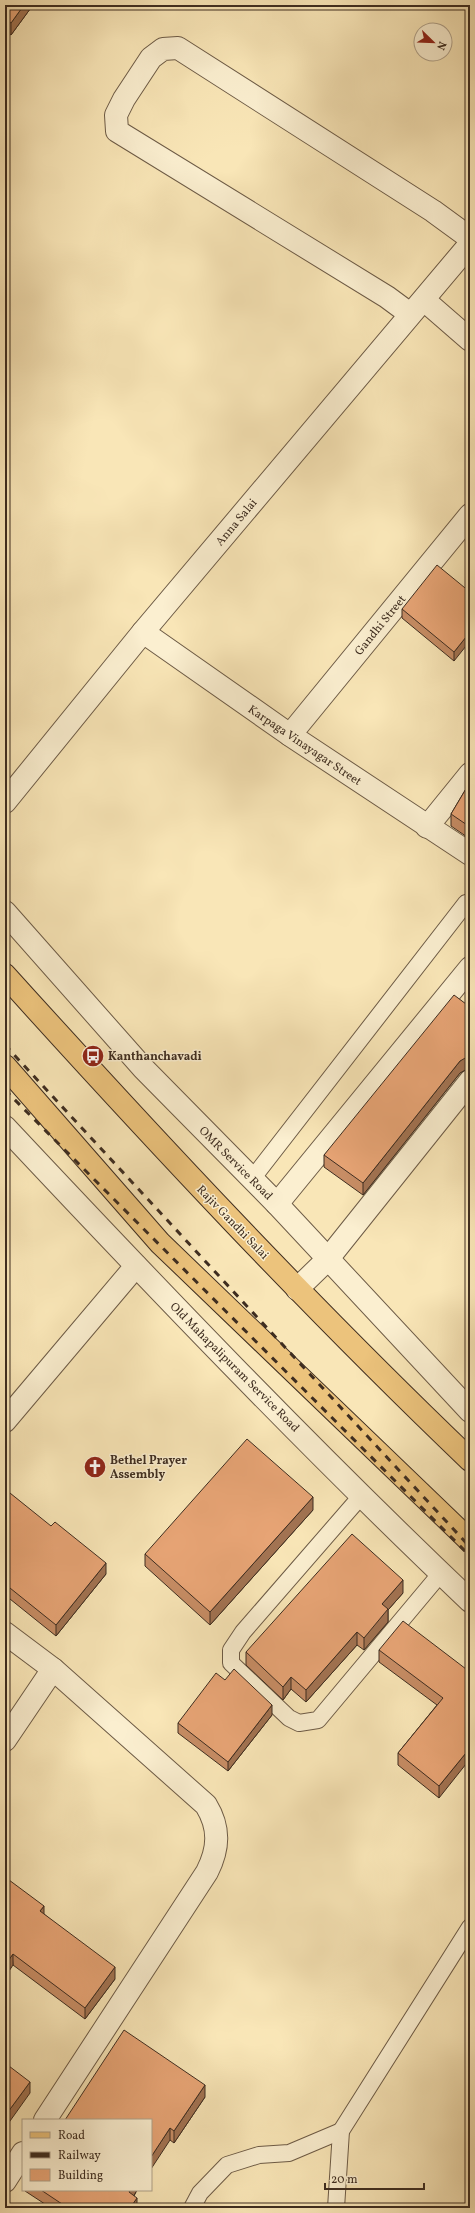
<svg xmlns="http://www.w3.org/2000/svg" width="475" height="2213" viewBox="0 0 475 2213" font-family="Vollkorn,serif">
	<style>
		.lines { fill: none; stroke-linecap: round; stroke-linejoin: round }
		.service-casing { stroke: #6d5b46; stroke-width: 18 }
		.minor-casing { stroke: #6d5b46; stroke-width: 24 }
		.tertiary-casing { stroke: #6d5b46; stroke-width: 24 }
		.primary-casing { stroke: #3e2d20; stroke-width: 24 }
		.service { stroke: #fbefd0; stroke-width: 16 }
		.minor { stroke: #fbefd0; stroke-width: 22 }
		.tertiary { stroke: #fbefd0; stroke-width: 22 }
		.primary { stroke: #ecc37c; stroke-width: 22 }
		.rail { stroke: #3e2d20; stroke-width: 3; stroke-dasharray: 7 7; stroke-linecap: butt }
		.wall { fill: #c78d65; stroke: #3e2d20 }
		.shaded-wall { fill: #a27352; stroke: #3e2d20 }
		.building { fill: #e7a475; stroke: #3e2d20 }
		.labels { text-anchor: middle; stroke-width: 3; stroke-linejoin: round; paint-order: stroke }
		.street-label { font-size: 12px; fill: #3e2d20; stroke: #fbefd0 }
		.poi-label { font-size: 12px; font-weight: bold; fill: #3e2d20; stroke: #fbefd0; text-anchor: start }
	</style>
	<rect width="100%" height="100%" fill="#f9e6b7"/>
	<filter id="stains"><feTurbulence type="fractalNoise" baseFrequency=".005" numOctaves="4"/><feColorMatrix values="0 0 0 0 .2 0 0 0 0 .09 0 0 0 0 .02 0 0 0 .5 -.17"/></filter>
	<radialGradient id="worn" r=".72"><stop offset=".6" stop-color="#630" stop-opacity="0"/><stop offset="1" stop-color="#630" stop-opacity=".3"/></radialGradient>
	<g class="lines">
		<g class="service-casing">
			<g id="service">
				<polyline points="252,1179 466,903"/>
				<polyline points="362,1495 243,1632 231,1650 231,1663 289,1718 299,1723 318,1720 441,1573"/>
				<polyline points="192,2208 200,2193 227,2165 259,2155 289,2153 341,2131"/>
				<polyline points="336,2208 341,2131 470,1927"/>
			</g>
		</g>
		<g class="minor-casing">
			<g id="minor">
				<polyline points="424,300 470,340"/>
				<polyline points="410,314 387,297 117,131 116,115 124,99 151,58 163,49 178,48 433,211 470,238"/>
				<polyline points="143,632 290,735 470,854"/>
				<polyline points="290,735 470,515"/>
				<polyline points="427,827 470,774"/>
				<polyline points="277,1204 470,968"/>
				<polyline points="297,1289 327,1260 470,1081"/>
				<polyline points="5,1421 136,1266"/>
				<polyline points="5,1633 53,1669 5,1740"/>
				<path d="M 45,2120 L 207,1872 C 219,1848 220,1828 206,1805 L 53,1669"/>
				<polyline points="5,2181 23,2153"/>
			</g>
		</g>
		<g class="tertiary-casing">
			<g id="tertiary">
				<polyline points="5,802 143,632 470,244"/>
				<polyline points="5,912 143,1068 277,1204 470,1411"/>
				<path d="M 5,1127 C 156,1288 310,1449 470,1601"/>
			</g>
		</g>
		<g class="primary-casing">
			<g id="primary">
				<path d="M 5,975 C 155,1141 308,1305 470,1460"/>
				<polyline points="5,1066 160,1243 470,1541"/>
			</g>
		</g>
		<use href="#service" class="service"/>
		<use href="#minor" class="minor"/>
		<use href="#tertiary" class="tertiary"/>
		<use href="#primary" class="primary"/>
		<g class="rail">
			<polyline points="5,1045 470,1547"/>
			<polyline points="5,1090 470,1556"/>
		</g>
	</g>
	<g class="wall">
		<polygon points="5,5 33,5 11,35 5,31"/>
		<polygon points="470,592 454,661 402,618 402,609"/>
		<polygon points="470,782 470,839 451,826 451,814"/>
		<polygon points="470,1007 470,1065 467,1069 460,1073 363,1195 324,1167 324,1155"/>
		<polygon points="5,1478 8,1492 106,1574 56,1636 5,1595"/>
		<polygon points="313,1510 210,1625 145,1566 145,1554"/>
		<polygon points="403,1593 388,1610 388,1622 364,1650 357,1645 306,1702 291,1689 283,1700 246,1665 246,1652"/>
		<polygon points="379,1650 466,1669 439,1798 398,1765 398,1753 437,1705 379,1662"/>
		<polygon points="225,1680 272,1715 228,1771 178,1733 178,1723"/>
		<polygon points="5,1877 44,1914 115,1979 85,2019 13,1965"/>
		<polygon points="205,2097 174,2143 170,2140 151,2120"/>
		<polygon points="25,2190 137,2190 134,2196 137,2208 51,2208 25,2191"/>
	</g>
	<g class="shaded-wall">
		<polygon points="24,5 33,5 11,35 11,23"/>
		<polygon points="470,632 470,641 454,661 454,652"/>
		<polygon points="470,1054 470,1065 467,1069 460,1073 363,1195 363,1183 460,1061"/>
		<polygon points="8,1480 8,1491 5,1496 5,1485"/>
		<polygon points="313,1497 313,1510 210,1625 210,1612"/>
		<polygon points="106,1563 106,1574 56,1636 56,1625"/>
		<polygon points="403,1580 403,1593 388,1610 388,1622 364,1650 364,1638 382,1604"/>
		<polygon points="357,1632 357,1645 306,1702 306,1690"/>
		<polygon points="291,1677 291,1689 283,1700 283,1687"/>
		<polygon points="272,1705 272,1715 228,1771 228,1762"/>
		<polygon points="470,1748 470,1759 439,1798 439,1786"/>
		<polygon points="44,1906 44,1918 40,1911"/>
		<polygon points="13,1954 13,1965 5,1977 5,1965"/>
		<polygon points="115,1967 115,1979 85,2019 85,2008"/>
		<polygon points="30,2082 30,2093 5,2128 5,2116"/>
		<polygon points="205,2085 205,2097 174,2143 174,2131"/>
		<polygon points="170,2128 170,2140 151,2169 151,2157"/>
		<polygon points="130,2190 137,2190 129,2204 129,2192"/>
		<polygon points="137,2198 137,2208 130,2208"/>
	</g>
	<g class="building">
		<polygon points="5,5 24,5 11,23 5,19"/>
		<polygon points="437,565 470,592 470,632 454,652 402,609"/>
		<polygon points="470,782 470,827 451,814"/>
		<polygon points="454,995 470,1007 470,1054 467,1057 460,1061 363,1183 324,1155"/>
		<polygon points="247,1439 313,1497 210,1612 145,1554"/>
		<polygon points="5,1478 8,1480 5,1485"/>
		<polygon points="5,1489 51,1526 55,1522 106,1563 56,1625 5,1584"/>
		<polygon points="352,1534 403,1580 382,1604 388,1609 364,1638 357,1632 306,1690 291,1677 283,1687 246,1652"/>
		<polygon points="403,1621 466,1669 470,1664 470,1748 439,1786 398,1753 443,1698 379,1650"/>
		<polygon points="234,1669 272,1705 228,1762 178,1723 216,1673 225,1680"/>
		<polygon points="5,1877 44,1906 40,1911 115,1967 85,2008 13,1954 5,1965"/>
		<polygon points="124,2030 205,2085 174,2131 170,2128 151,2157 151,2120 65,2120"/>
		<polygon points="5,2063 30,2082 5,2116"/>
		<polygon points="41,2190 130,2190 129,2192 137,2198 130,2208 68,2208"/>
	</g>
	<defs>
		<g id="bus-disc" transform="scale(1.15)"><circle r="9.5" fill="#8f2418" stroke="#fbefd0"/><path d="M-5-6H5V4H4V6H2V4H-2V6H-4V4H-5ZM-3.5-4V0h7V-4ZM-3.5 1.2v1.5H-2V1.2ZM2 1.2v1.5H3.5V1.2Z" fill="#fff"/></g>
		<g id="church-disc" transform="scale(1.15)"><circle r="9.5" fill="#8f2418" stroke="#fbefd0"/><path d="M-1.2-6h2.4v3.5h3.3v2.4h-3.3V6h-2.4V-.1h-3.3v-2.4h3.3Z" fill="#fff"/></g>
	</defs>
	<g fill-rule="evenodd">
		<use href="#bus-disc" x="93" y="1056"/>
		<use href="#church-disc" x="95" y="1467"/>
	</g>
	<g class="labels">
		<g class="street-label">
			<text transform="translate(236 522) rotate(-50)" y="4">Anna Salai</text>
			<text transform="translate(380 625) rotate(-51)" y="4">Gandhi Street</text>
			<text transform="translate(305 745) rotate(34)" y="4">Karpaga Vinayagar Street</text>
			<text transform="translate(236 1163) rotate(45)" y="4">OMR Service Road</text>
			<text transform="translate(233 1222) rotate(46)" y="4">Rajiv Gandhi Salai</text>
			<text transform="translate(235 1367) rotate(45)" y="4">Old Mahapalipuram Service Road</text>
		</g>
		<g class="poi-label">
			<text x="108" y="1060">Kanthanchavadi</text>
			<text x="110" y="1464">Bethel Prayer<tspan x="110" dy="14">Assembly</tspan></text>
		</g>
	</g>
	<rect width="475" height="2213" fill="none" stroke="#f9e6b7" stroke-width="20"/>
	<rect x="6" y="6" width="463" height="2201" fill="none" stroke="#3e2d20" stroke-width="2"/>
	<rect x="10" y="10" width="455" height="2193" fill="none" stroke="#3e2d20"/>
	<rect x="22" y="2119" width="130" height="72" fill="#fbefd0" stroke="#afa18a"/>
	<rect x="30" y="2132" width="20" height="6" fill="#ecc37c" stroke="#afa18a"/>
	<text x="58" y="2139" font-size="12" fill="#3e2d20">Road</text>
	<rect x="30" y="2152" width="20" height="6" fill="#3e2d20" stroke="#afa18a"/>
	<text x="58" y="2159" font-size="12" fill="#3e2d20">Railway</text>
	<rect x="30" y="2169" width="20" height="12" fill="#e7a475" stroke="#afa18a"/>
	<text x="58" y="2179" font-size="12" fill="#3e2d20">Building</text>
	<g transform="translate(433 42) rotate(113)"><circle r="19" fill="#fbefd0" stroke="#afa18a"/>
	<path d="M0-3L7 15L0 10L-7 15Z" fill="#8f2418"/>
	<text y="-6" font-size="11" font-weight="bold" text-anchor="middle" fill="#3e2d20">N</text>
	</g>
	<path d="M325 2183v6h99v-6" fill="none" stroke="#3e2d20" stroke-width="2"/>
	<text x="331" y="2183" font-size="12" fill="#3e2d20" stroke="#fbefd0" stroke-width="3" paint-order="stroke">20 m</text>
	<rect width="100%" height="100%" filter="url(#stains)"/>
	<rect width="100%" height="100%" fill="url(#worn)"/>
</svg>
